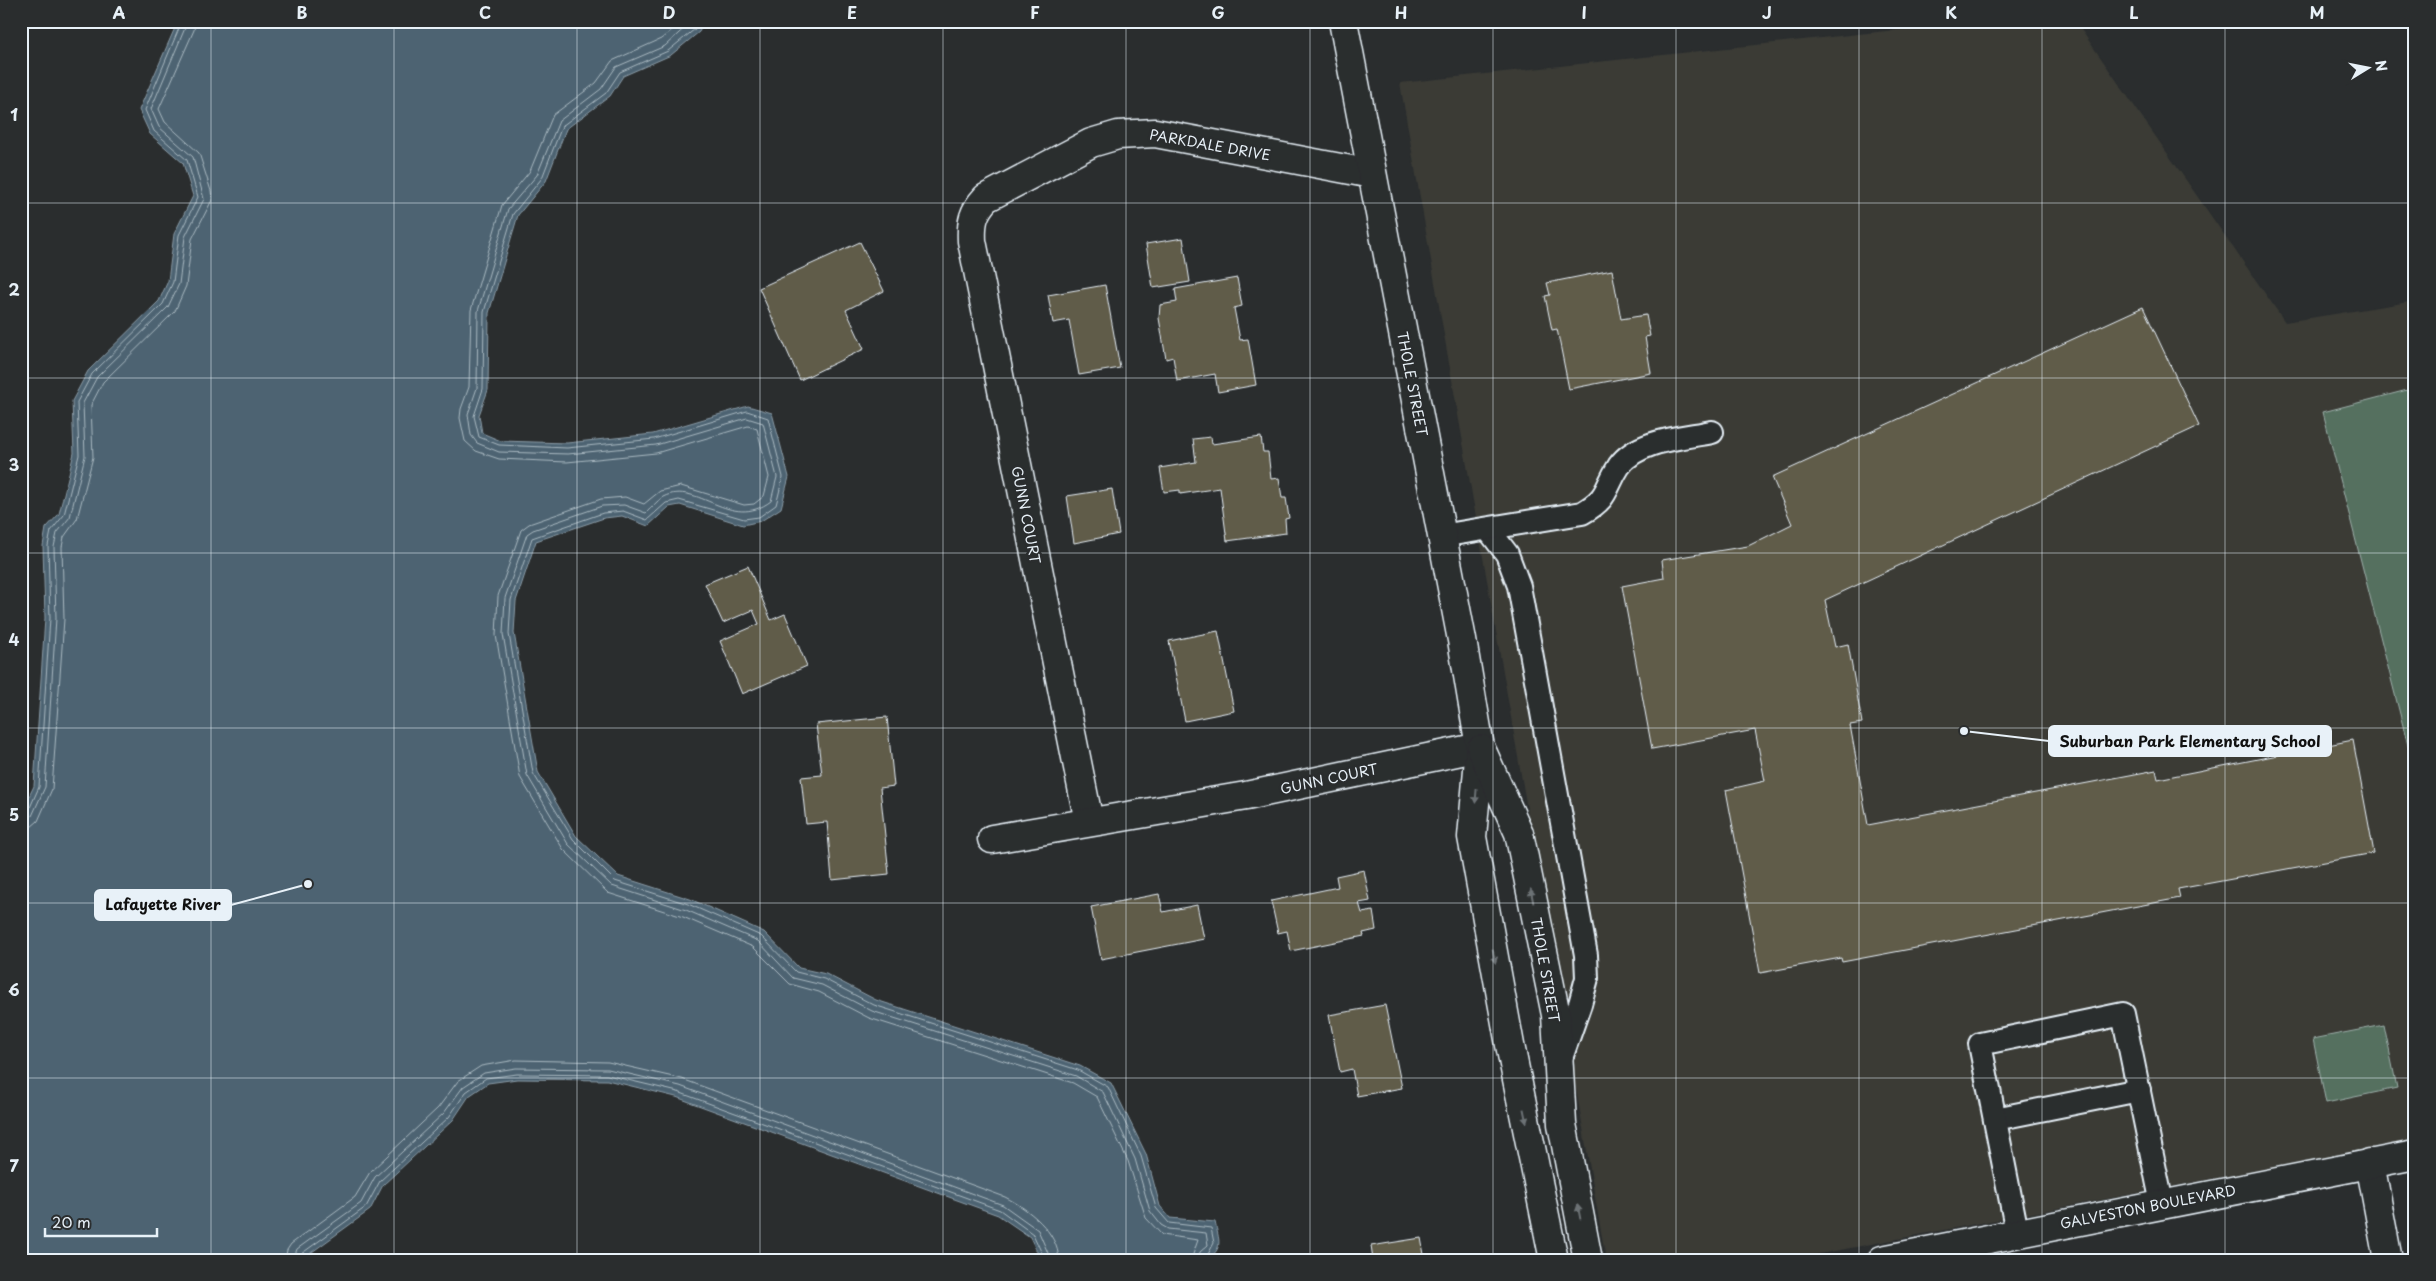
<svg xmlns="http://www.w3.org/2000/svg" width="2436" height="1281" viewBox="0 0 2436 1281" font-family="'Playpen Sans',sans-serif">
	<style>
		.built { fill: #3a3b36 }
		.green { fill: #546f5e; stroke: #9eb0ab }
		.water { fill: #4d6472; stroke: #8b9ca8 }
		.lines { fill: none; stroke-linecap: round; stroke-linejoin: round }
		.shore { stroke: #aab9c2; stroke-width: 1 }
		.building { fill: #615b4a; stroke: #e8f1f8 }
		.lane-casing { stroke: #e8f1f8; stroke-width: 26 }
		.street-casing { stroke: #e8f1f8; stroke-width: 31 }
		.secondary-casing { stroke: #e8f1f8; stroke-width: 31 }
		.lane { stroke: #2a2d2e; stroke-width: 22 }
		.street { stroke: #2a2d2e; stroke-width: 28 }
		.secondary { stroke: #2a2d2e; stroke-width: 28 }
		.oneway { fill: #6c7275 }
		.grid { fill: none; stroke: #e8f1f8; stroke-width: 1; stroke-opacity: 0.55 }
		.labels { text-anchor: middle; stroke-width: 5; stroke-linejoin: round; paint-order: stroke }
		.street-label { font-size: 14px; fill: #e8f1f8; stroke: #2a2d2e }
		.leader { fill: none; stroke: #e8f1f8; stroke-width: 2 }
		.callout-dot { fill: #e8f1f8; stroke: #2a2d2e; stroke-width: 2 }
		.callout { fill: #e8f1f8; stroke: #e8f1f8; stroke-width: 2 }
		.callout-label { font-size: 15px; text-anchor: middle; font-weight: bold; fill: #111 }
		.neatline { fill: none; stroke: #e8f1f8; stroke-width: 2 }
		.grid-label { font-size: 16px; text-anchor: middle; font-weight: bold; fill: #e8f1f8 }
	</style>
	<rect width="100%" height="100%" fill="#2a2d2e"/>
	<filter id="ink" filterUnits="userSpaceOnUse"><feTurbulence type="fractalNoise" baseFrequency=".02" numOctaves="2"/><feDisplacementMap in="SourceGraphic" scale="10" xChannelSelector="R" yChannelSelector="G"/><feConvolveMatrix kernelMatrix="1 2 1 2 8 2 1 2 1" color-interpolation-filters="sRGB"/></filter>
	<g filter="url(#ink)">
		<polygon class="built" points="1980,21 2075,21 2285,322 2415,301 2415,1140 1788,1260 1606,1260 1400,83"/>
		<g class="green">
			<polygon points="2415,388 2415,764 2413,765 2323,412"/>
			<polygon points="2384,1025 2397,1088 2326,1103 2313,1039"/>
		</g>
		<path class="water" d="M 178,21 L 705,21 L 699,32 L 671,55 L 623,76 L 610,96 L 566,129 L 546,181 L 518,215 L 489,313 L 488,390 L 479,415 L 482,433 L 501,441 L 567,443 L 653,434 L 748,406 L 772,413 L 789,477 L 781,508 L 761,521 L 743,525 L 680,505 L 669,507 L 648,526 L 622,516 L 604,518 L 536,541 L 516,601 L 514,633 L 538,772 L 576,836 L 618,876 L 690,899 L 764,932 L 799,968 L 826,974 L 876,1000 L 1080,1066 L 1111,1083 L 1146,1154 L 1160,1206 L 1170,1218 L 1215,1222 C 1219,1241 1224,1247 1207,1260 L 1041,1260 L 1030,1237 L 998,1215 L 676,1097 L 607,1080 L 517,1079 L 488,1083 L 469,1096 L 453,1120 L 383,1185 L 370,1210 L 301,1260 L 21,1260 L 21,813 L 34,786 L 45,618 L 43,546 L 46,528 L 59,514 L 74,453 L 72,401 L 88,371 L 159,301 L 168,281 L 174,234 L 193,196 L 183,163 L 150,134 L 139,110 Z"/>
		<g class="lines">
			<g class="shore">
				<polyline points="683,21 661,39 612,61 596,83 553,115 530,171 502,205 471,310 469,387 461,409 460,418 465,441 476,451 499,459 567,462 656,453 748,426 757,429 769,477 764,496 754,504 744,505 681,486 660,491 644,504 625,497 601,499 529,524 521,530 498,596 496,635 520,777 563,849 608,893 683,917 753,947 790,984 819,992 869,1018 1073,1083 1097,1097 1128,1161 1146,1218 1162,1235 1198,1240 1191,1260"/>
				<path d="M 692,21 L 665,46 L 616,67 L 601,89 L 559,121 L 537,175 L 508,209 L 478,311 L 477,388 L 468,414 L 471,435 L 477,443 L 499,452 L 568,454 L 656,445 L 747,418 L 763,423 L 777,477 L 771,501 C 730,532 698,479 663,497 C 657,501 651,508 646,513 L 624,505 L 602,506 L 533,530 L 527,534 L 505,598 L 503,634 L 527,775 L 568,844 L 612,886 L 686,910 L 758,941 L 793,978 L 822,985 L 872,1011 L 1076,1076 L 1103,1092 L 1135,1159 L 1150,1211 L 1161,1225 L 1168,1229 L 1206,1233 L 1208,1245 L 1200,1252 L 1198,1260"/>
				<polyline points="699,21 695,29 668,51 620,72 606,93 562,126 542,178 513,214 484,312 483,389 474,416 479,437 499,445 567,448 654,439 747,411 768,418 783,477 776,505 759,517 744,519 679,500 666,503 647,520 623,511 603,513 532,538 511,600 509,634 533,773 573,839 615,881 688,904 761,936 796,972 824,979 874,1005 1078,1070 1108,1087 1141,1156 1156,1208 1169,1223 1211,1228 1214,1243 1205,1260"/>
				<polyline points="21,815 28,812 39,787 50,618 48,546 51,531 64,515 79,455 77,402 92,374 163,304 173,282 179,235 198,197 187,160 154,131 145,110 182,21"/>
				<polyline points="21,821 32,816 45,787 56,618 54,547 57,533 70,517 85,456 83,403 97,377 168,307 179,284 185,237 204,199 193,157 159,127 151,109 188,21"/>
				<polyline points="21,829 31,827 38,821 52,789 64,619 62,547 64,537 77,519 93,457 91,405 103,382 175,311 186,286 192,239 212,200 211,191 199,153 165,122 159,109 194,30 196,21"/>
				<path d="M 285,1260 L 287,1250 L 291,1244 L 355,1197 L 370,1172 L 438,1108 L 458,1081 L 481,1066 L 516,1060 L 608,1062 L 682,1079 L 1005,1197 C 1028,1209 1058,1231 1059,1260"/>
				<polyline points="293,1260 297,1249 361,1203 375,1177 444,1113 463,1087 484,1073 516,1068 608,1069 680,1086 1003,1205 1038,1230 1051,1260"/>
				<polyline points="299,1260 301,1254 366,1207 380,1181 449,1117 466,1092 486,1078 517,1074 607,1075 678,1092 1000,1210 1033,1234 1045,1260"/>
			</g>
		</g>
		<g class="building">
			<polygon points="1183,238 1190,282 1153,288 1146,244"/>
			<polygon points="860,242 884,291 846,310 864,349 800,380 759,288"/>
			<polygon points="1612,270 1621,319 1646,315 1650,336 1645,337 1651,373 1569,389 1557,329 1552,330 1545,296 1550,295 1547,283"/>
			<polygon points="1237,278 1242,306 1234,308 1240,340 1248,339 1256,385 1218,392 1215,374 1177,381 1173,357 1166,359 1159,318 1160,305 1177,302 1175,289"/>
			<polygon points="1105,285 1120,368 1079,375 1069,320 1053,323 1048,295"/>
			<polygon points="2143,307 2199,426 1825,600 1835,647 1848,644 1862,723 1850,725 1868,825 2156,770 2158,779 2353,740 2374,853 2178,889 2180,898 1842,962 1841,958 1760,973 1726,790 1765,781 1755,730 1652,749 1622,586 1664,578 1662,560 1748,546 1792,524 1772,477"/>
			<polygon points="1211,437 1212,444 1261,437 1263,452 1268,452 1271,479 1279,478 1282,498 1286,498 1289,518 1285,519 1286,533 1227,541 1220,488 1180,494 1180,490 1164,492 1160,468 1196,462 1193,439"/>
			<polygon points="1112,489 1119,534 1074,543 1067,496"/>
			<polygon points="748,566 771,620 785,614 807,666 742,694 720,641 759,624 753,610 723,623 705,584"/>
			<polygon points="1218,631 1234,711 1185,721 1169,641"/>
			<polygon points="887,717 894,786 880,788 889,874 832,880 827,822 806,824 801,777 822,775 816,724"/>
			<polygon points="1364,870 1370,901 1359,903 1362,913 1373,911 1376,930 1363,933 1364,936 1291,951 1287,931 1278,933 1271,901 1338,887 1336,876"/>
			<polygon points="1159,894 1163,912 1197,905 1204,939 1101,959 1091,907"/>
			<polygon points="1385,1005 1402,1088 1357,1096 1352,1069 1340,1072 1329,1015"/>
			<polygon points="1421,1238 1425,1260 1373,1260 1371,1246"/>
		</g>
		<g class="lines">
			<g class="lane-casing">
				<g id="lane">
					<polyline points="1488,529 1507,554 1519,586 1586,955 1587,978 1580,1004 1560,1061"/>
					<path d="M 1441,536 L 1582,513 C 1610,497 1604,489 1619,466 C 1637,440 1683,438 1712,432"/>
					<polyline points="1995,1119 2139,1090"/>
					<polyline points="2017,1232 1980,1044 2123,1014 2162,1204"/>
				</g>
			</g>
			<g class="street-casing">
				<g id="street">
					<path d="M 1089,822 L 972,241 C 971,222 973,212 986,198 L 1091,143 L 1118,135 L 1155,133 L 1372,174"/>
					<polyline points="992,839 1246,796 1480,747"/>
					<polyline points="2370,1163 2388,1260"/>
					<polyline points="1882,1260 2415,1155"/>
				</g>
			</g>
			<g class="secondary-casing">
				<g id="secondary">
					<polyline points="1343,21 1462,640 1480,747 1472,837 1510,1045 1554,1260"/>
					<polyline points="1481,749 1519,833 1556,1015 1562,1124 1588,1260"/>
				</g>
			</g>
			<use href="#lane" class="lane"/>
			<use href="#street" class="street"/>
			<use href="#secondary" class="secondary"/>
		</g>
		<defs><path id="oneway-solid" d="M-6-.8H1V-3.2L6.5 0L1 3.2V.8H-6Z" transform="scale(1.25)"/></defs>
		<g class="oneway">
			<use href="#oneway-solid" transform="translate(1476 796) rotate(95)"/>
			<use href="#oneway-solid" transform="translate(1532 896) rotate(-101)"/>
			<use href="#oneway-solid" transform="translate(1494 956) rotate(79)"/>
			<use href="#oneway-solid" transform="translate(1525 1116) rotate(78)"/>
			<use href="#oneway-solid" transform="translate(1579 1212) rotate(-101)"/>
		</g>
	</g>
	<path class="grid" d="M 211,21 L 211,1260M 394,21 L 394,1260M 577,21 L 577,1260M 760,21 L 760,1260M 943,21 L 943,1260M 1126,21 L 1126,1260M 1310,21 L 1310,1260M 1493,21 L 1493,1260M 1676,21 L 1676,1260M 1859,21 L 1859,1260M 2042,21 L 2042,1260M 2225,21 L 2225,1260M 21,203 L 2415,203M 21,378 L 2415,378M 21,553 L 2415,553M 21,728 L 2415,728M 21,903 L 2415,903M 21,1078 L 2415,1078"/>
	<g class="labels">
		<g class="street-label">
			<text transform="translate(1210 145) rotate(10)" y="5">PARKDALE DRIVE</text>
			<text transform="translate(1412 384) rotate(79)" y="5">THOLE STREET</text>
			<text transform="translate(1026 515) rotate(79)" y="5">GUNN COURT</text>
			<text transform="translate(1329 779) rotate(-12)" y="5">GUNN COURT</text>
			<text transform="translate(1545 970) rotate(80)" y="5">THOLE STREET</text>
			<text transform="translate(2148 1207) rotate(-11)" y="5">GALVESTON BOULEVARD</text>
		</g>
	</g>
	<path class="leader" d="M1964 731L2049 741M308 884L231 905"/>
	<g class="callout-dot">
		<circle cx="1964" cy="731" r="5"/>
		<circle cx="308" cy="884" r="5"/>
	</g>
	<g class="callout">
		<rect x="2049" y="726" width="282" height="30" rx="5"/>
		<rect x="95" y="890" width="136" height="30" rx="5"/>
	</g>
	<g class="callout-label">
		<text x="2190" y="747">Suburban Park Elementary School</text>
		<text x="163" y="910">Lafayette River</text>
	</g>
	<rect width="2436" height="1281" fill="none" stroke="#2a2d2e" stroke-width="55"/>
	<g transform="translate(2368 68) rotate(80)" stroke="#2a2d2e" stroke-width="4" paint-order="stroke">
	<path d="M0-4L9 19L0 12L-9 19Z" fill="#e8f1f8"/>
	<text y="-8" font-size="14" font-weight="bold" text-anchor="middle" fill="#e8f1f8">N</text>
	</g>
	<path d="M45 1228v8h112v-8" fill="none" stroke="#e8f1f8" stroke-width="2.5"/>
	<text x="52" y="1228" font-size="15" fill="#e8f1f8" stroke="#2a2d2e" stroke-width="4" paint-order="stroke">20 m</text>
	<rect x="28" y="28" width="2380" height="1226" class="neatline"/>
	<g class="grid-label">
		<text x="119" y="19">A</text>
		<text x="302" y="19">B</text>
		<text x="485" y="19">C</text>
		<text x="669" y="19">D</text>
		<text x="852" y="19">E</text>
		<text x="1035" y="19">F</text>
		<text x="1218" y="19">G</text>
		<text x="1401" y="19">H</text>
		<text x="1584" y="19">I</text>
		<text x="1767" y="19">J</text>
		<text x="1951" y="19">K</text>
		<text x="2134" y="19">L</text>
		<text x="2317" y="19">M</text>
		<text x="14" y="121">1</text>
		<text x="14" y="296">2</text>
		<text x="14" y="471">3</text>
		<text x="14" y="646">4</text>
		<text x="14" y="821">5</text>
		<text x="14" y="996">6</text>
		<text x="14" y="1172">7</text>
	</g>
</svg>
